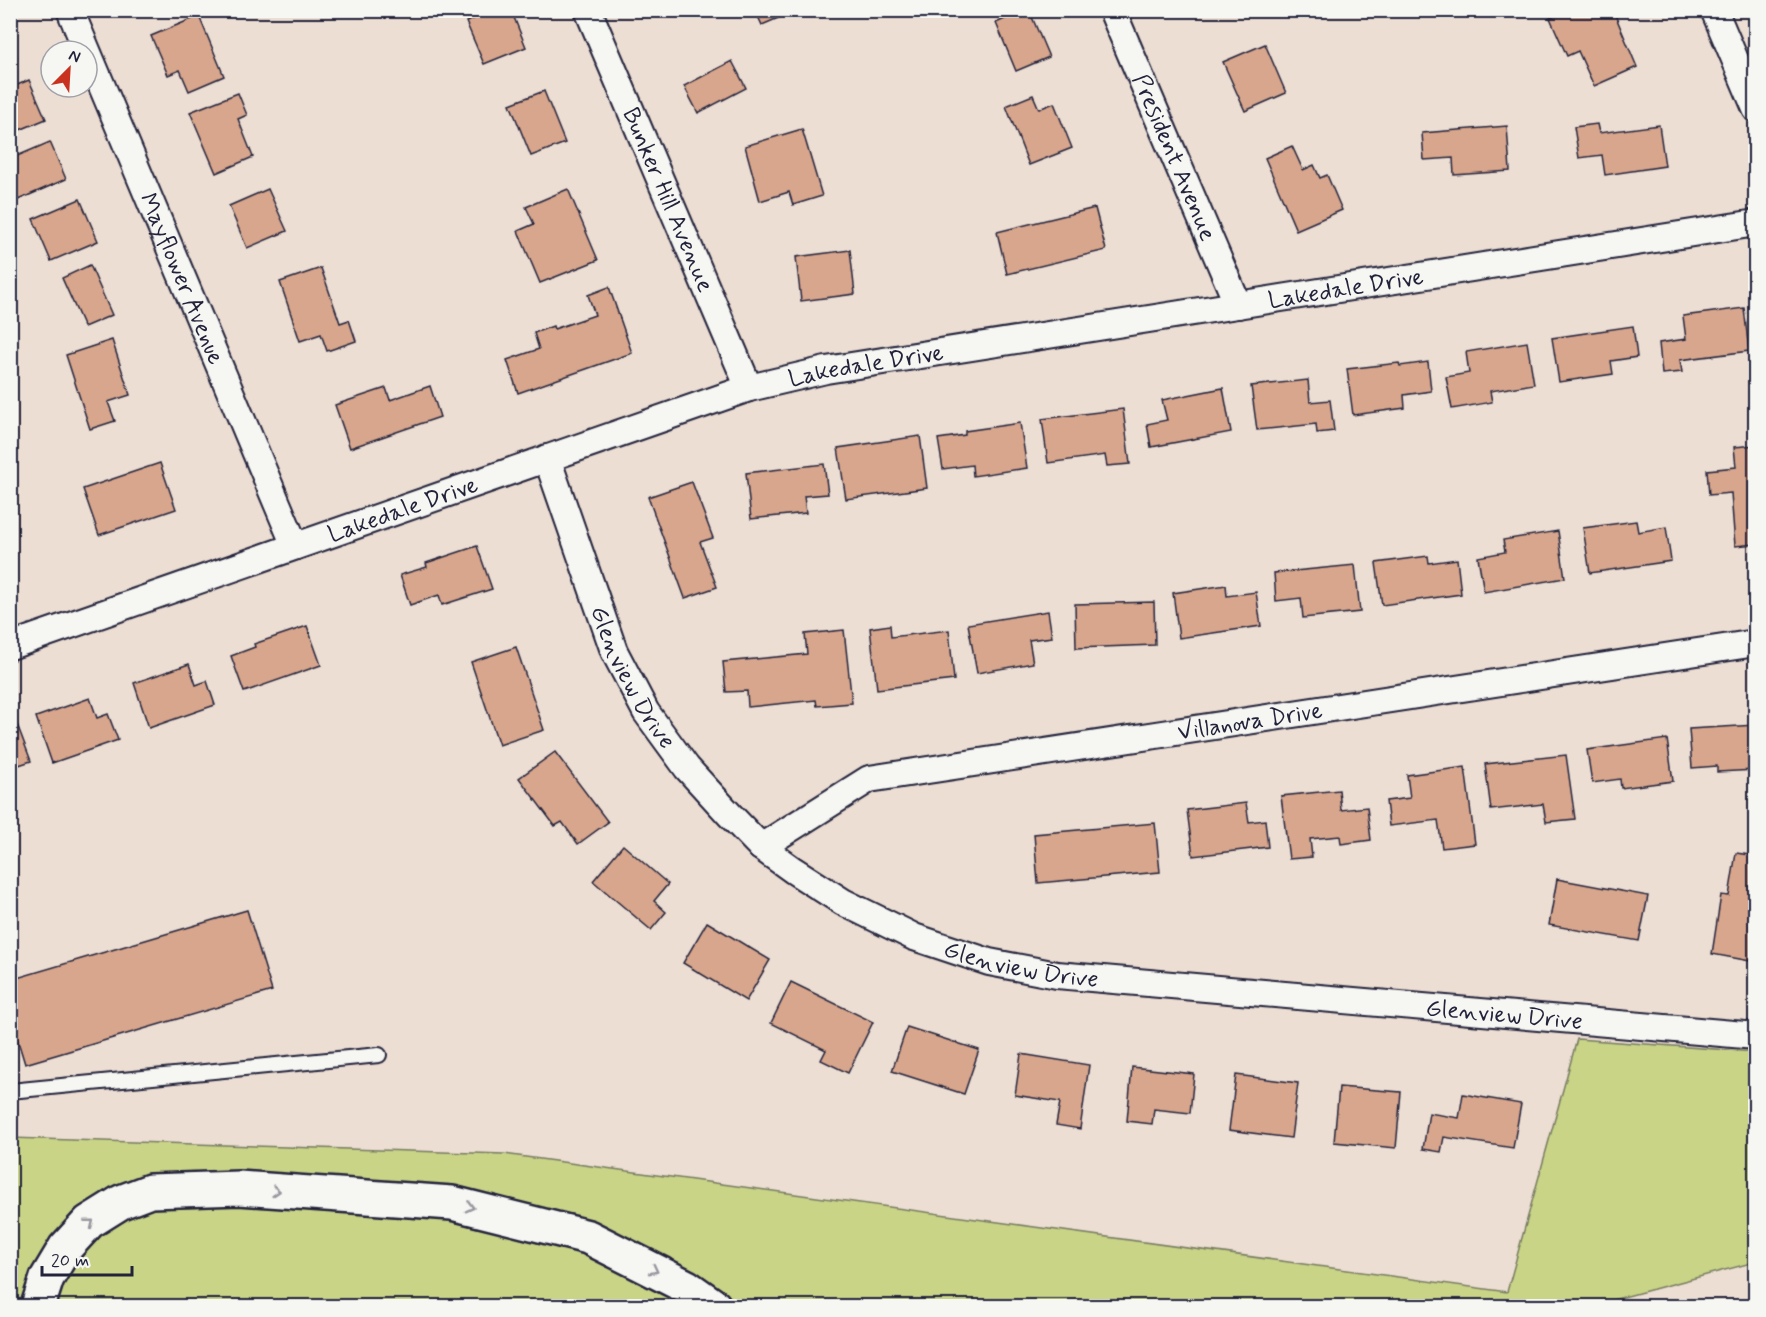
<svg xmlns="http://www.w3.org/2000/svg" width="1766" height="1317" viewBox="0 0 1766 1317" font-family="Mynerve,sans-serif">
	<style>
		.green { fill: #c9d487; stroke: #767b61; stroke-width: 1.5 }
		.building { fill: #d8a68c; stroke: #22223b; stroke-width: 1.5 }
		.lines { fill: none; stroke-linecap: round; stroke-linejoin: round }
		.lane-casing { stroke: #22223b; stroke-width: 18 }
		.street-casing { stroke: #22223b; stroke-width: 30 }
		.highway-casing { stroke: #22223b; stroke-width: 38 }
		.lane { stroke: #f6f6f2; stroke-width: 14 }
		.street { stroke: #f6f6f2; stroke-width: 26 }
		.highway { stroke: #f6f6f2; stroke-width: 33 }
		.oneway { stroke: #9797a0 }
		.labels { text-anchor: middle; stroke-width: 4.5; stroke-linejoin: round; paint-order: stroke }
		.street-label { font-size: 24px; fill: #22223b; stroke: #f6f6f2 }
	</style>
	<rect width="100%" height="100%" fill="#edded3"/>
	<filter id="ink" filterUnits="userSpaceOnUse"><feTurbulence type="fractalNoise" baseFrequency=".0167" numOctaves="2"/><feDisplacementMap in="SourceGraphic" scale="12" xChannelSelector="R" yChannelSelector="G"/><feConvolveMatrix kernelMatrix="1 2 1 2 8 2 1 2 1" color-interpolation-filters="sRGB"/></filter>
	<g filter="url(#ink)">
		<polygon class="green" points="1577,1039 1755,1052 1755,1262 1590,1306 18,1306 11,1292 11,1138 504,1154 1507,1292"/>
		<g class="building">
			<polygon points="494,10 511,10 526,47 484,64 466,22"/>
			<polygon points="755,10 797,10 762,25"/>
			<polygon points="1025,10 1029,10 1049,57 1016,71 996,23"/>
			<polygon points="1568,10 1613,10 1637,67 1594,86 1578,51 1567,56 1550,18"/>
			<polygon points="199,16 224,76 189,91 180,70 168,75 151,36"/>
			<polygon points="10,40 17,57 10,59"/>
			<polygon points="1265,44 1286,93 1245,111 1223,62"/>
			<polygon points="732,61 746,88 698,113 684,86"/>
			<polygon points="29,80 46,119 10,134 10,88"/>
			<polygon points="544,91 565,143 531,156 510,104"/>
			<polygon points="238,93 247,115 238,119 253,157 216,173 190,112"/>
			<polygon points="1033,95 1039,109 1054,103 1072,148 1029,165 1006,106"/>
			<polygon points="1597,124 1599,133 1659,125 1665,166 1605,175 1602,155 1579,158 1574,127"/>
			<polygon points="1507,126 1510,171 1454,175 1453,158 1424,160 1422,133"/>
			<polygon points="802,129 822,196 793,205 789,192 760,201 745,146"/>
			<polygon points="50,142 66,179 11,203 10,159"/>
			<polygon points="1292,146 1303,170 1314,165 1320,178 1327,175 1342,210 1296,230 1265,158"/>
			<polygon points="268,189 287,231 247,248 229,206"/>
			<polygon points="568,189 598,260 540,283 518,231 534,224 526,207"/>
			<polygon points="80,199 98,241 51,261 33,219"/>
			<polygon points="1095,208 1106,250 1007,274 997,232"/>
			<polygon points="850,250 855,294 801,301 796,257"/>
			<polygon points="90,265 112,315 84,327 62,278"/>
			<polygon points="321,268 340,323 349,320 356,341 327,351 321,334 300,341 280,282"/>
			<polygon points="609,287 632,353 518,393 507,360 539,349 534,333 553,326 554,329 595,315 588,295"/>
			<polygon points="1744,308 1749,351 1680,360 1682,372 1662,374 1659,343 1686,339 1683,316"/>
			<polygon points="1633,326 1637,357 1611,361 1613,374 1559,382 1552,338"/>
			<polygon points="112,340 130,395 108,402 115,421 90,429 66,355"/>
			<polygon points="1527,342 1534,384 1490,391 1492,402 1452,409 1446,377 1469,373 1466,352"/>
			<polygon points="1428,362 1431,391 1404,395 1405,408 1353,415 1347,369 1399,363 1400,366"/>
			<polygon points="1308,380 1310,402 1330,400 1334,431 1317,433 1316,424 1257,430 1251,386"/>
			<polygon points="430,386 440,417 350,448 335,405 386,388 390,400"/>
			<polygon points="1223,388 1231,432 1151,447 1147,424 1167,420 1162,400"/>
			<polygon points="1123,409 1130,464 1107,466 1105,455 1048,463 1042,419"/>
			<polygon points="1020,423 1027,468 973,476 972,465 943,469 938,439 965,435 965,431"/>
			<polygon points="920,436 927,488 846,499 838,448"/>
			<polygon points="1756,445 1756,544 1735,546 1731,493 1709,495 1707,470 1736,467 1734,447"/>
			<polygon points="160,463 176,509 99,535 83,489"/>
			<polygon points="824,464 828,494 804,496 806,513 751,519 746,473"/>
			<polygon points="692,482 713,538 700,542 717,587 685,598 648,497"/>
			<polygon points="1636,521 1638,532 1666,527 1671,561 1590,573 1583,528"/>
			<polygon points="1558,531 1565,578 1484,592 1478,557 1505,552 1503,540"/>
			<polygon points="477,546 492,589 442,605 439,595 410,605 400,575 427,567 426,563"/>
			<polygon points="1428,556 1429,563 1457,559 1461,594 1382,605 1376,563"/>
			<polygon points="1355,565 1360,612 1303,618 1301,598 1276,601 1274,573"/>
			<polygon points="1226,585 1227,596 1256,592 1261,626 1179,638 1173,593"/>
			<polygon points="1154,602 1155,645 1076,648 1075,604"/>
			<polygon points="1048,611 1052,637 1029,640 1033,663 977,673 968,624"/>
			<polygon points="890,625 891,637 949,630 954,680 877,689 870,628"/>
			<polygon points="307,626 321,665 244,692 231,656 255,647 254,644"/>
			<polygon points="844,630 852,703 817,706 816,700 748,707 747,691 726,692 723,662 807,654 805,634"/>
			<polygon points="516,647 544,730 499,745 471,662"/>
			<polygon points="189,664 196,685 207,681 215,705 149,728 134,683"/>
			<polygon points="90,698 97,718 108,714 118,740 52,763 36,717"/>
			<polygon points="12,711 31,761 10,768 10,712"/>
			<polygon points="1756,725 1756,770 1717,772 1717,766 1692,768 1689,729"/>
			<polygon points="1667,739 1673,781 1621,788 1620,779 1592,783 1587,750"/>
			<polygon points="555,752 608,822 578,844 562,822 555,826 519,778"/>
			<polygon points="1566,755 1575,819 1546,822 1543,804 1491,810 1485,764"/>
			<polygon points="1465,767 1475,844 1442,848 1438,820 1389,826 1386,801 1410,798 1407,775"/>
			<polygon points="1339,790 1341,810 1367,807 1371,840 1341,844 1340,836 1310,839 1312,857 1289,859 1281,796"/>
			<polygon points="1246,803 1249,822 1265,820 1268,847 1193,856 1187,810"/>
			<polygon points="1155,823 1160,872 1038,883 1034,834"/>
			<polygon points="623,845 668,884 654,901 666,912 651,930 593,881"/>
			<polygon points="1736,853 1756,856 1756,962 1712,954 1721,895 1729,896"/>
			<polygon points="1557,879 1648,896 1639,941 1549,925"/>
			<polygon points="247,910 272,991 25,1064 10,1015 10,980"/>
			<polygon points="707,922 770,960 746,1001 683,963"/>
			<polygon points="791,982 873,1022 848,1073 821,1060 826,1050 771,1023"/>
			<polygon points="907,1027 979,1050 964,1094 892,1071"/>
			<polygon points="1021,1054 1089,1065 1080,1129 1056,1125 1060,1102 1015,1095"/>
			<polygon points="1132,1067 1194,1074 1190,1113 1154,1109 1152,1124 1127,1121"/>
			<polygon points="1236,1075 1298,1083 1291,1138 1229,1130"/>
			<polygon points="1339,1087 1401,1092 1396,1148 1334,1142"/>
			<polygon points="1463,1094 1521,1104 1513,1148 1444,1137 1441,1152 1423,1149 1429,1113 1459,1118"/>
		</g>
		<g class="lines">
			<g class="lane-casing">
				<polyline id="lane" points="10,1091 379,1055"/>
			</g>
			<g class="street-casing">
				<g id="street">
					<path id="s1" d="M 70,10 L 295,546"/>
					<path id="s2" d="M 588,10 L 749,388"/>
					<path id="s3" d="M 1112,10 L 1238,305"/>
					<polyline points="1714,10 1756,109"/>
					<path id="s4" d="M 547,458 L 614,651 L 646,712 L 687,768 L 730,815 L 761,847 L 793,870 L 843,902 L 914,937 L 989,962 L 1057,975 L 1756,1036"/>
					<path id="s5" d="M 10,646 L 749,388 L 826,370 L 1756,223"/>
					<path id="s6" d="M 761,847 L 869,779 L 1756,643"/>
				</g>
			</g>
			<g class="highway-casing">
				<polyline id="highway" points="38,1306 47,1278 65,1248 89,1222 121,1202 150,1191 239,1188 452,1203 588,1237 687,1287 714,1306"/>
			</g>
			<use href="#lane" class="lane"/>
			<use href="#street" class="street"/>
			<use href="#highway" class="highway"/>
		</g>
		<defs><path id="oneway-chevron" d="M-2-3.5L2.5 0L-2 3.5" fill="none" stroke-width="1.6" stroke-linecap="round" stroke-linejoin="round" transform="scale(1.5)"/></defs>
		<g class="oneway">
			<use href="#oneway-chevron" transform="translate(276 1191) rotate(4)"/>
			<use href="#oneway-chevron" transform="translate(470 1207) rotate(14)"/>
			<use href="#oneway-chevron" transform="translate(90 1223) rotate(-39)"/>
			<use href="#oneway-chevron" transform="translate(654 1270) rotate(27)"/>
		</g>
	</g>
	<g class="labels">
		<g class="street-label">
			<text dy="8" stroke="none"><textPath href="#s3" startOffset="160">President Avenue</textPath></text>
			<text dy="8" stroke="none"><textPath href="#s2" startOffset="206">Bunker Hill Avenue</textPath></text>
			<text dy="8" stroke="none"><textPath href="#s1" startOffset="291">Mayflower Avenue</textPath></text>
			<text dy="8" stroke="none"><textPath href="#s5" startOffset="1388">Lakedale Drive</textPath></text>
			<text dy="8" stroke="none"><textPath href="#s5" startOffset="902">Lakedale Drive</textPath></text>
			<text dy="8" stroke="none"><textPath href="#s5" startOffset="416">Lakedale Drive</textPath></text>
			<text dy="8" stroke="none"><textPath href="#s4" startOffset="236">Glenview Drive</textPath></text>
			<text dy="8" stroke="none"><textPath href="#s6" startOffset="513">Villanova Drive</textPath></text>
			<text dy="8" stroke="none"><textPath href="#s4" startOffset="740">Glenview Drive</textPath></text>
			<text dy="8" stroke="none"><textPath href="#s4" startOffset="1226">Glenview Drive</textPath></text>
		</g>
	</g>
	<rect width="1766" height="1317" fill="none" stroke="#f6f6f2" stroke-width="36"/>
	<rect x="18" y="18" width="1730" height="1281" fill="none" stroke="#22223b" stroke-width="2" filter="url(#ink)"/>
	<g transform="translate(69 69) rotate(24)"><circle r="28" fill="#f6f6f2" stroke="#a1a1a9" stroke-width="1.5"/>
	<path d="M0-4.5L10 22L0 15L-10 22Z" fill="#c8321e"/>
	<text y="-9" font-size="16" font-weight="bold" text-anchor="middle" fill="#22223b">N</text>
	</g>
	<path d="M42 1266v9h90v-9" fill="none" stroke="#22223b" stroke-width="3"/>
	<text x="51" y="1266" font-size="18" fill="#22223b" stroke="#f6f6f2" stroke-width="4.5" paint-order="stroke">20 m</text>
</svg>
